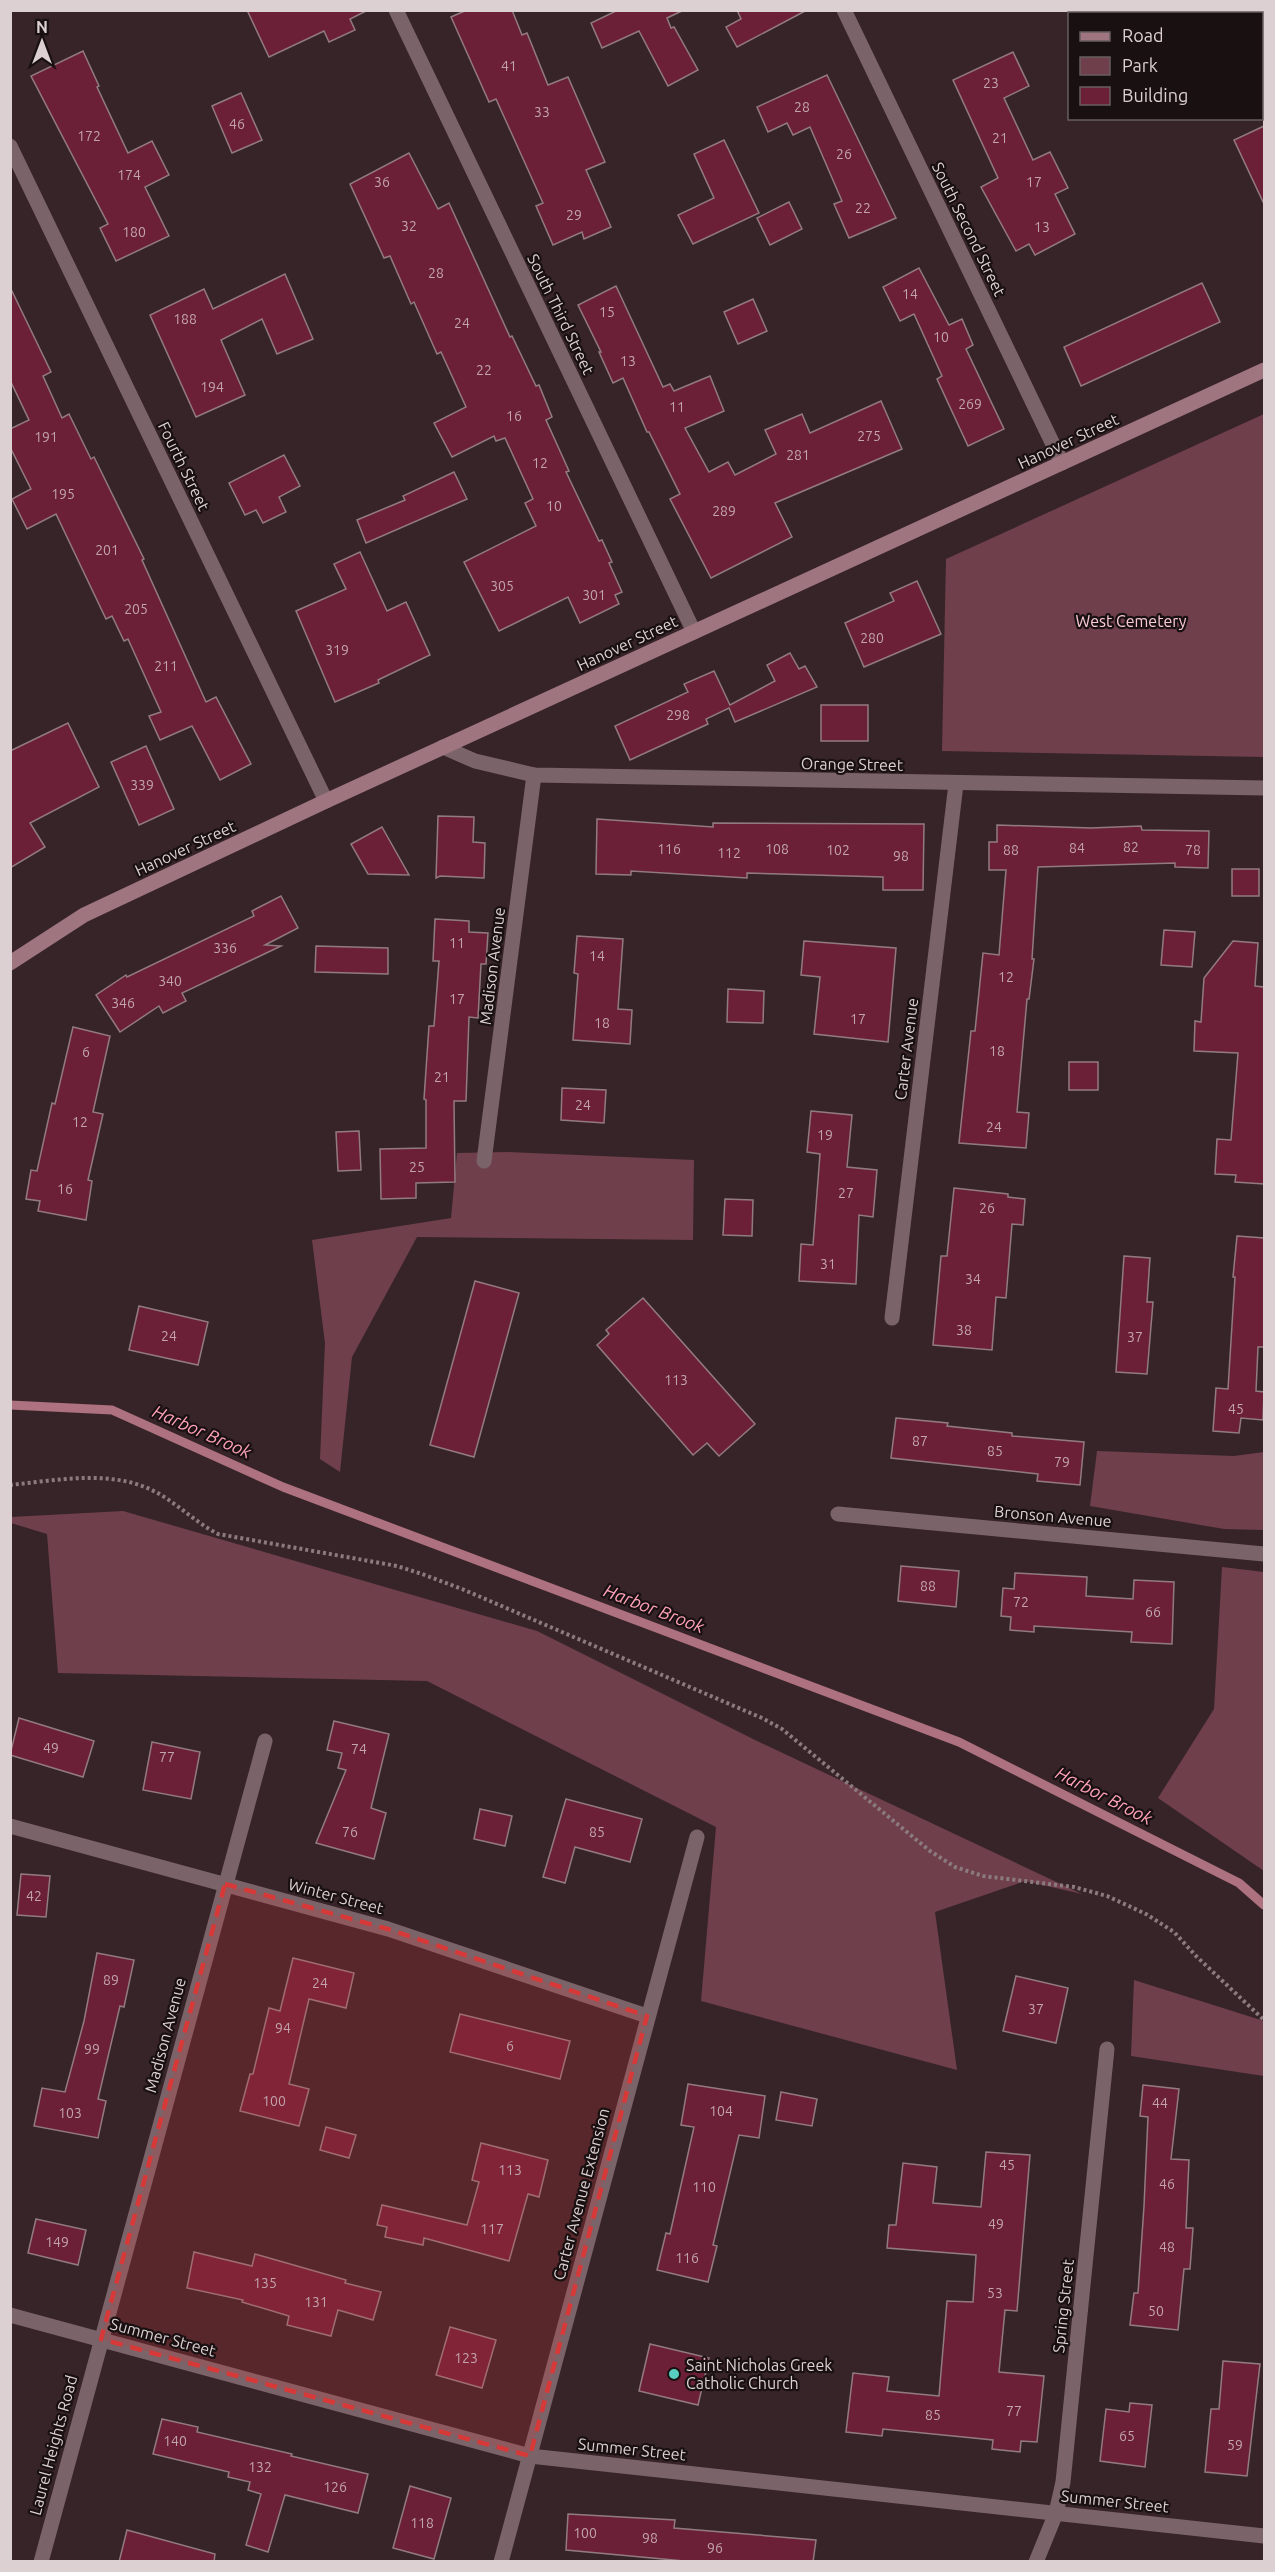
<svg xmlns="http://www.w3.org/2000/svg" width="1275" height="2572" viewBox="0 0 1275 2572" font-family="Ubuntu,sans-serif">
	<style>
		.green { fill: #6f404b }
		.lines { fill: none; stroke-linecap: round; stroke-linejoin: round }
		.stream { stroke: #ad7180; stroke-width: 9 }
		.building { fill: #6c2038; stroke: #927b7f; stroke-width: 1.5 }
		.path { stroke: #8b7b7e; stroke-width: 4; stroke-dasharray: 3 3; stroke-linecap: butt }
		.minor { stroke: #7b6469; stroke-width: 15 }
		.secondary { stroke: #9f767f; stroke-width: 15 }
		.marked { fill: #d73939; fill-opacity: 0.2; stroke: #d73939; stroke-width: 4.5; stroke-dasharray: 12 8; stroke-linejoin: round }
		.poi-dot { fill: #58cec0; stroke: #191012; stroke-width: 2 }
		.labels { text-anchor: middle; stroke-width: 4.5; stroke-linejoin: round; paint-order: stroke }
		.number-label { font-size: 14px; fill: #c1a4ac }
		.street-label { font-size: 16px; fill: #ddd0d2; stroke: #191012 }
		.park-label { font-size: 16px; fill: #fbcbd5; stroke: #191012 }
		.poi-label { font-size: 16px; fill: #ddd0d2; stroke: #191012; text-anchor: start }
		.water-label { font-size: 18px; font-style: italic; fill: #ffa2b8; stroke: #191012 }
	</style>
	<rect width="100%" height="100%" fill="#372429"/>
	<g class="green">
		<polygon points="1264,414 1264,757 942,751 946,559"/>
		<polygon points="508,1152 694,1160 693,1240 417,1237 352,1357 340,1472 320,1459 325,1343 312,1240 451,1218 457,1153"/>
		<polygon points="1097,1451 1234,1456 1264,1452 1264,1530 1224,1529 1090,1506"/>
		<polygon points="123,1511 537,1631 757,1741 1082,1894 1025,1881 935,1912 957,2070 701,2001 716,1827 427,1681 58,1673 47,1534 11,1523 11,1517"/>
		<polygon points="1222,1567 1264,1572 1264,1871 1158,1798 1214,1709"/>
		<polygon points="1134,1980 1264,2021 1264,2076 1131,2056"/>
	</g>
	<g class="lines">
		<polyline class="stream" points="10,1405 112,1410 283,1487 959,1742 1239,1883 1264,1905"/>
	</g>
	<g class="building">
		<polygon points="247,10 368,10 350,19 355,30 329,42 324,31 269,57"/>
		<polygon points="467,10 512,10 522,35 527,33 548,85 568,77 605,162 586,170 611,227 584,239 582,232 553,245 536,206 543,203 496,99 489,102 451,17"/>
		<polygon points="618,10 684,10 667,18 671,28 674,27 698,70 668,86 639,31 602,48 591,23"/>
		<polygon points="737,10 807,10 737,47 726,27 741,19"/>
		<polygon points="83,51 99,86 97,87 128,153 152,141 169,175 145,187 169,236 116,261 100,228 108,224 31,76"/>
		<polygon points="1013,52 1029,86 1004,98 1033,160 1050,152 1068,188 1055,194 1075,234 1035,255 1029,244 1016,251 981,187 998,178 953,80"/>
		<polygon points="827,75 896,218 849,238 834,204 842,201 810,127 793,135 787,123 768,132 757,107"/>
		<polygon points="241,93 262,140 232,153 212,106"/>
		<polygon points="1264,126 1264,204 1234,140"/>
		<polygon points="724,140 759,213 693,244 678,215 714,198 694,154"/>
		<polygon points="409,153 438,209 449,203 510,337 512,336 536,386 539,385 552,417 546,420 569,471 566,472 599,541 602,540 612,562 609,563 622,592 615,595 619,604 580,623 568,597 499,631 464,562 536,526 525,503 533,499 505,438 496,441 494,436 452,457 434,423 466,407 441,352 437,354 414,302 411,304 390,256 384,258 350,184"/>
		<polygon points="789,202 802,229 770,245 757,218"/>
		<polygon points="919,268 949,325 962,319 973,345 966,349 1004,429 968,446 937,379 942,376 914,314 900,321 883,287"/>
		<polygon points="285,274 313,339 277,354 262,319 221,340 245,395 196,417 150,315 204,289 213,309"/>
		<polygon points="1202,283 1220,322 1081,386 1064,347"/>
		<polygon points="616,286 663,387 670,384 674,391 710,376 724,411 685,428 709,472 728,462 735,475 776,454 765,430 802,414 810,433 881,401 902,449 775,503 792,537 711,578 670,499 680,494 649,432 647,432 623,378 613,383 599,352 601,352 578,305"/>
		<polygon points="10,287 51,372 43,376 62,418 69,414 91,459 94,457 144,559 142,560 206,702 216,697 251,764 220,780 192,726 160,740 149,716 161,712 128,639 124,641 112,616 106,619 56,514 27,529 12,499 31,489 10,447 10,429 29,420 10,380"/>
		<polygon points="753,299 767,331 738,344 724,312"/>
		<polygon points="284,455 300,486 279,497 286,512 263,523 256,510 245,515 229,483"/>
		<polygon points="454,472 467,499 366,543 357,520 405,500 403,496"/>
		<polygon points="360,552 387,611 406,602 430,655 378,680 379,683 335,702 296,611 346,589 334,564"/>
		<polygon points="917,581 941,634 864,667 845,623 894,601 890,593"/>
		<polygon points="790,653 799,669 805,666 817,687 735,722 729,708 706,719 708,724 630,760 615,726 688,692 684,684 714,671 730,705 775,681 767,665"/>
		<rect x="821" y="705" width="47" height="36"/>
		<polygon points="68,723 99,787 30,823 45,847 10,868 10,751"/>
		<polygon points="146,746 174,809 139,825 111,762"/>
		<polygon points="438,816 474,817 473,842 485,843 484,878 440,876 436,878"/>
		<polygon points="597,819 713,827 713,823 924,824 923,890 883,890 883,877 747,873 747,878 631,871 631,875 596,874"/>
		<polygon points="997,825 1091,828 1141,826 1142,830 1209,831 1208,868 1175,867 1175,863 1038,867 1032,959 1034,959 1029,999 1027,999 1017,1112 1029,1113 1026,1148 959,1143 971,1031 975,1031 983,953 999,955 1006,870 989,870 989,842 997,842"/>
		<polygon points="382,827 409,875 368,874 351,844"/>
		<rect x="1232" y="869" width="27" height="27"/>
		<polygon points="281,896 298,928 265,945 281,946 182,993 186,1001 163,1013 159,1006 120,1032 96,995 126,975 127,977 254,916 252,911"/>
		<polygon points="435,919 469,921 469,932 488,933 486,964 481,964 478,1018 469,1017 466,1101 454,1101 455,1182 416,1183 416,1198 381,1199 380,1149 426,1148 426,1100 424,1099 429,1026 434,1026 439,961 433,961"/>
		<polygon points="1164,930 1195,932 1192,967 1161,965"/>
		<polygon points="577,936 623,939 618,1009 632,1010 630,1044 573,1040 578,974 574,973"/>
		<polygon points="804,941 896,948 888,1042 814,1034 820,977 801,975"/>
		<polygon points="1233,941 1258,943 1255,986 1264,987 1264,1184 1235,1182 1236,1175 1215,1174 1217,1139 1231,1140 1238,1053 1194,1051 1195,1021 1201,1022 1204,978"/>
		<polygon points="316,946 388,948 388,974 315,972"/>
		<polygon points="728,989 764,991 763,1023 727,1022"/>
		<polygon points="73,1027 110,1036 93,1112 103,1114 88,1180 92,1181 86,1220 38,1211 40,1201 26,1199 31,1170 37,1171 52,1103 55,1104"/>
		<rect x="1069" y="1062" width="29" height="28"/>
		<polygon points="562,1088 606,1090 604,1123 561,1120"/>
		<polygon points="811,1111 852,1115 847,1167 877,1170 873,1217 859,1215 856,1284 799,1281 801,1244 813,1245 820,1154 807,1152"/>
		<polygon points="359,1131 361,1170 338,1171 336,1132"/>
		<polygon points="954,1188 1008,1194 1008,1197 1025,1199 1023,1225 1012,1224 1006,1298 996,1297 992,1350 933,1345 941,1256 947,1256"/>
		<polygon points="725,1199 753,1200 752,1236 723,1235"/>
		<polygon points="1237,1236 1264,1238 1264,1347 1258,1347 1256,1391 1264,1392 1263,1420 1241,1418 1239,1433 1213,1431 1216,1388 1228,1389 1235,1277 1233,1277"/>
		<polygon points="1124,1256 1150,1258 1147,1302 1153,1302 1147,1374 1116,1372"/>
		<polygon points="475,1281 519,1293 474,1457 430,1445"/>
		<polygon points="643,1298 755,1424 719,1456 707,1443 693,1455 597,1345 609,1334 606,1330"/>
		<polygon points="139,1306 208,1322 198,1365 129,1350"/>
		<polygon points="896,1418 948,1423 947,1426 1012,1433 1012,1436 1084,1442 1080,1485 1037,1481 1038,1474 891,1458"/>
		<polygon points="901,1566 959,1571 956,1607 898,1601"/>
		<polygon points="1015,1573 1087,1577 1086,1596 1133,1599 1134,1580 1174,1582 1172,1644 1131,1642 1132,1632 1034,1626 1034,1632 1010,1630 1011,1617 1001,1616 1003,1588 1014,1589"/>
		<polygon points="19,1718 94,1741 83,1777 10,1755"/>
		<polygon points="334,1721 389,1734 371,1808 386,1813 374,1859 316,1843 346,1770 338,1768 342,1753 327,1750"/>
		<polygon points="152,1742 200,1752 191,1799 143,1790"/>
		<polygon points="566,1799 642,1819 630,1862 575,1847 565,1883 543,1877"/>
		<polygon points="480,1809 512,1816 505,1846 474,1839"/>
		<polygon points="21,1874 50,1876 46,1917 17,1915"/>
		<polygon points="97,1953 134,1960 124,2007 120,2006 98,2099 106,2101 98,2138 34,2126 42,2088 65,2092 84,2021"/>
		<polygon points="293,1958 354,1973 346,2008 309,1999 289,2084 309,2089 299,2126 240,2111 250,2074 253,2074 269,2008 280,2011"/>
		<polygon points="1016,1976 1068,1988 1056,2043 1003,2031"/>
		<polygon points="460,2014 570,2041 560,2079 450,2052"/>
		<polygon points="688,2084 765,2096 759,2138 739,2135 713,2245 717,2246 708,2282 657,2270 666,2233 670,2234 694,2127 681,2125"/>
		<polygon points="1143,2085 1179,2089 1171,2159 1189,2160 1186,2228 1193,2228 1190,2269 1184,2269 1178,2330 1130,2325 1134,2293 1138,2293 1144,2206 1148,2117 1140,2116"/>
		<polygon points="781,2092 817,2099 812,2126 776,2120"/>
		<polygon points="326,2127 356,2135 349,2158 320,2150"/>
		<polygon points="481,2143 548,2160 539,2197 528,2194 509,2261 424,2238 423,2245 385,2237 387,2227 377,2225 382,2205 467,2225 479,2182 472,2180"/>
		<polygon points="986,2152 1030,2155 1017,2311 1005,2310 999,2372 1044,2376 1037,2442 1021,2441 1020,2452 992,2449 993,2440 883,2429 882,2436 846,2432 853,2373 889,2377 887,2391 939,2396 947,2301 973,2302 976,2255 887,2248 889,2225 896,2225 903,2163 937,2167 933,2203 981,2207"/>
		<polygon points="36,2219 86,2230 78,2265 28,2253"/>
		<polygon points="194,2252 252,2266 255,2254 346,2280 345,2283 381,2292 373,2320 338,2310 331,2336 287,2325 289,2316 242,2302 243,2300 187,2288"/>
		<polygon points="450,2327 496,2340 482,2388 436,2375"/>
		<polygon points="650,2344 709,2358 698,2405 639,2391"/>
		<polygon points="1223,2361 1260,2364 1247,2476 1205,2472 1211,2409 1219,2409"/>
		<polygon points="1130,2403 1152,2405 1145,2467 1100,2461 1106,2409 1129,2412"/>
		<polygon points="162,2419 198,2427 197,2432 292,2454 291,2456 368,2474 358,2513 285,2495 268,2552 246,2545 261,2494 248,2490 250,2482 228,2477 229,2472 153,2454"/>
		<polygon points="410,2486 451,2498 434,2559 393,2548"/>
		<polygon points="568,2514 675,2520 674,2528 816,2540 813,2562 695,2562 566,2550"/>
		<polygon points="127,2530 215,2554 214,2562 119,2562"/>
	</g>
	<g class="lines">
		<path class="path" d="M 10,1485 C 59,1480 117,1468 161,1495 C 181,1507 197,1523 218,1534 L 397,1566 L 422,1574 L 462,1589 L 762,1718 L 782,1729 L 930,1851 L 955,1867 L 983,1876 L 1074,1887 L 1107,1896 L 1146,1914 L 1174,1932 L 1196,1956 L 1264,2020"/>
		<g class="minor">
			<polyline points="396,10 694,632"/>
			<polyline points="844,10 1062,463"/>
			<polyline points="10,146 326,801"/>
			<polyline points="443,747 475,761 534,775 1264,788"/>
			<polyline points="484,1161 534,775"/>
			<polyline points="892,1318 956,784"/>
			<polyline points="838,1514 1264,1554"/>
			<polyline points="10,1826 388,1929 647,2016"/>
			<polyline points="10,2315 530,2456 1264,2536"/>
			<polyline points="41,2562 265,1741"/>
			<polyline points="501,2562 697,1837"/>
			<polyline points="1036,2562 1056,2513 1063,2482 1107,2049"/>
		</g>
		<polyline class="secondary" points="10,963 84,915 326,801 1264,370"/>
	</g>
	<path class="marked" d="M 225,1884 L 388,1929 L 647,2016 L 530,2456 L 101,2339 Z"/>
	<circle class="poi-dot" cx="674" cy="2374" r="6"/>
	<g class="labels">
		<g class="number-label">
			<text x="509" y="71">41</text>
			<text x="991" y="88">23</text>
			<text x="802" y="112">28</text>
			<text x="542" y="117">33</text>
			<text x="237" y="129">46</text>
			<text x="89" y="141">172</text>
			<text x="1000" y="143">21</text>
			<text x="844" y="159">26</text>
			<text x="129" y="180">174</text>
			<text x="382" y="187">36</text>
			<text x="1034" y="187">17</text>
			<text x="863" y="213">22</text>
			<text x="574" y="220">29</text>
			<text x="409" y="231">32</text>
			<text x="1042" y="232">13</text>
			<text x="134" y="237">180</text>
			<text x="436" y="278">28</text>
			<text x="910" y="299">14</text>
			<text x="607" y="317">15</text>
			<text x="185" y="324">188</text>
			<text x="462" y="328">24</text>
			<text x="941" y="342">10</text>
			<text x="628" y="366">13</text>
			<text x="484" y="375">22</text>
			<text x="212" y="392">194</text>
			<text x="970" y="409">269</text>
			<text x="677" y="412">11</text>
			<text x="514" y="421">16</text>
			<text x="869" y="441">275</text>
			<text x="46" y="442">191</text>
			<text x="798" y="460">281</text>
			<text x="540" y="468">12</text>
			<text x="63" y="499">195</text>
			<text x="554" y="511">10</text>
			<text x="724" y="516">289</text>
			<text x="107" y="555">201</text>
			<text x="502" y="591">305</text>
			<text x="594" y="600">301</text>
			<text x="136" y="614">205</text>
			<text x="872" y="643">280</text>
			<text x="337" y="655">319</text>
			<text x="166" y="671">211</text>
			<text x="678" y="720">298</text>
			<text x="142" y="790">339</text>
			<text x="1131" y="852">82</text>
			<text x="1077" y="853">84</text>
			<text x="669" y="854">116</text>
			<text x="777" y="854">108</text>
			<text x="838" y="855">102</text>
			<text x="1011" y="855">88</text>
			<text x="1193" y="855">78</text>
			<text x="729" y="858">112</text>
			<text x="901" y="861">98</text>
			<text x="457" y="948">11</text>
			<text x="225" y="953">336</text>
			<text x="597" y="961">14</text>
			<text x="1006" y="982">12</text>
			<text x="170" y="986">340</text>
			<text x="457" y="1004">17</text>
			<text x="123" y="1008">346</text>
			<text x="858" y="1024">17</text>
			<text x="602" y="1028">18</text>
			<text x="997" y="1056">18</text>
			<text x="86" y="1057">6</text>
			<text x="442" y="1082">21</text>
			<text x="583" y="1110">24</text>
			<text x="80" y="1127">12</text>
			<text x="994" y="1132">24</text>
			<text x="825" y="1140">19</text>
			<text x="417" y="1172">25</text>
			<text x="65" y="1194">16</text>
			<text x="846" y="1198">27</text>
			<text x="987" y="1213">26</text>
			<text x="828" y="1269">31</text>
			<text x="973" y="1284">34</text>
			<text x="964" y="1335">38</text>
			<text x="169" y="1341">24</text>
			<text x="1135" y="1342">37</text>
			<text x="676" y="1385">113</text>
			<text x="1236" y="1414">45</text>
			<text x="920" y="1446">87</text>
			<text x="995" y="1456">85</text>
			<text x="1062" y="1467">79</text>
			<text x="928" y="1591">88</text>
			<text x="1021" y="1607">72</text>
			<text x="1153" y="1617">66</text>
			<text x="51" y="1753">49</text>
			<text x="359" y="1754">74</text>
			<text x="167" y="1762">77</text>
			<text x="350" y="1837">76</text>
			<text x="597" y="1837">85</text>
			<text x="34" y="1901">42</text>
			<text x="111" y="1985">89</text>
			<text x="320" y="1988">24</text>
			<text x="1036" y="2014">37</text>
			<text x="283" y="2033">94</text>
			<text x="510" y="2051">6</text>
			<text x="92" y="2054">99</text>
			<text x="274" y="2106">100</text>
			<text x="1160" y="2108">44</text>
			<text x="721" y="2116">104</text>
			<text x="70" y="2118">103</text>
			<text x="1007" y="2170">45</text>
			<text x="510" y="2175">113</text>
			<text x="1167" y="2189">46</text>
			<text x="704" y="2192">110</text>
			<text x="996" y="2229">49</text>
			<text x="492" y="2234">117</text>
			<text x="57" y="2247">149</text>
			<text x="1167" y="2252">48</text>
			<text x="687" y="2263">116</text>
			<text x="265" y="2288">135</text>
			<text x="995" y="2298">53</text>
			<text x="316" y="2307">131</text>
			<text x="1156" y="2316">50</text>
			<text x="466" y="2363">123</text>
			<text x="1014" y="2416">77</text>
			<text x="933" y="2420">85</text>
			<text x="1127" y="2441">65</text>
			<text x="175" y="2446">140</text>
			<text x="1235" y="2450">59</text>
			<text x="260" y="2472">132</text>
			<text x="335" y="2492">126</text>
			<text x="422" y="2528">118</text>
			<text x="585" y="2538">100</text>
			<text x="650" y="2543">98</text>
			<text x="715" y="2553">96</text>
		</g>
		<g class="street-label">
			<text transform="translate(969 229) rotate(64)" y="6">South Second Street</text>
			<text transform="translate(561 314) rotate(64)" y="6">South Third Street</text>
			<text transform="translate(1068 441) rotate(-25)" y="6">Hanover Street</text>
			<text transform="translate(184 466) rotate(64)" y="6">Fourth Street</text>
			<text transform="translate(627 643) rotate(-25)" y="6">Hanover Street</text>
			<text transform="translate(852 764) rotate(1)" y="6">Orange Street</text>
			<text transform="translate(185 848) rotate(-25)" y="6">Hanover Street</text>
			<text transform="translate(492 966) rotate(-83)" y="6">Madison Avenue</text>
			<text transform="translate(906 1049) rotate(-83)" y="6">Carter Avenue</text>
			<text transform="translate(1053 1516) rotate(5)" y="6">Bronson Avenue</text>
			<text transform="translate(336 1896) rotate(15)" y="6">Winter Street</text>
			<text transform="translate(165 2035) rotate(-75)" y="6">Madison Avenue</text>
			<text transform="translate(581 2194) rotate(-75)" y="6">Carter Avenue Extension</text>
			<text transform="translate(1063 2306) rotate(-84)" y="6">Spring Street</text>
			<text transform="translate(163 2337) rotate(15)" y="6">Summer Street</text>
			<text transform="translate(53 2445) rotate(-75)" y="6">Laurel Heights Road</text>
			<text transform="translate(632 2449) rotate(6)" y="6">Summer Street</text>
			<text transform="translate(1115 2501) rotate(6)" y="6">Summer Street</text>
		</g>
		<g class="park-label">
			<text x="1131" y="627">West Cemetery</text>
		</g>
		<g class="poi-label">
			<text x="686" y="2371">Saint Nicholas Greek<tspan x="686" dy="18">Catholic Church</tspan></text>
		</g>
		<g class="water-label">
			<text transform="translate(202 1432) rotate(24)" y="6">Harbor Brook</text>
			<text transform="translate(654 1609) rotate(21)" y="6">Harbor Brook</text>
			<text transform="translate(1104 1796) rotate(27)" y="6">Harbor Brook</text>
		</g>
	</g>
	<rect width="1275" height="2572" fill="none" stroke="#ddd0d2" stroke-width="24"/>
	<rect x="1068" y="12" width="195" height="108" fill="#191012" stroke="#675d5f" stroke-width="1.5"/>
	<rect x="1080" y="32" width="30" height="9" fill="#9f767f" stroke="#675d5f" stroke-width="1.5"/>
	<text x="1122" y="42" font-size="18" fill="#ddd0d2">Road</text>
	<rect x="1080" y="57" width="30" height="18" fill="#6f404b" stroke="#675d5f" stroke-width="1.5"/>
	<text x="1122" y="72" font-size="18" fill="#ddd0d2">Park</text>
	<rect x="1080" y="87" width="30" height="18" fill="#6c2038" stroke="#675d5f" stroke-width="1.5"/>
	<text x="1122" y="102" font-size="18" fill="#ddd0d2">Building</text>
	<g transform="translate(42 42)" stroke="#191012" stroke-width="4.5" paint-order="stroke">
	<path d="M0-4.5L10 22L0 15L-10 22Z" fill="#ddd0d2"/>
	<text y="-9" font-size="16" font-weight="bold" text-anchor="middle" fill="#ddd0d2">N</text>
	</g>
</svg>
